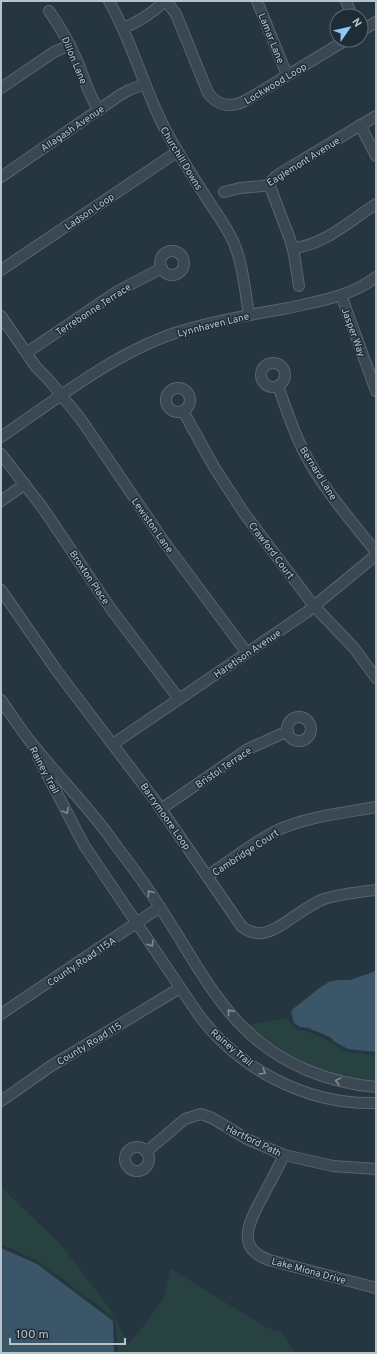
<svg xmlns="http://www.w3.org/2000/svg" width="377" height="1354" viewBox="0 0 377 1354" font-family="Overpass,sans-serif">
	<style>
		.green { fill: #284241 }
		.water { fill: #3c5669 }
		.lines { fill: none; stroke-linecap: round; stroke-linejoin: round }
		.minor-casing { stroke: #58656e; stroke-width: 12 }
		.minor { stroke: #3b4751; stroke-width: 10 }
		.oneway { stroke: #7f8b94 }
		.labels { text-anchor: middle; stroke-width: 3; stroke-linejoin: round; paint-order: stroke }
		.street-label { font-size: 10px; fill: #b7c2cb; stroke: #1f2c36 }
	</style>
	<rect width="100%" height="100%" fill="#263641"/>
	<g class="green">
		<polygon points="288,1018 291,1025 298,1030 306,1031 319,1036 347,1052 376,1055 376,1083 342,1078 303,1064 275,1048 247,1025"/>
		<polygon points="1,1187 61,1245 112,1312 128,1344 143,1327 164,1298 171,1269 267,1328 281,1332 295,1353 118,1353 115,1318 39,1261 1,1244"/>
	</g>
	<g class="water">
		<polygon points="376,971 376,1052 348,1049 335,1042 330,1037 308,1028 300,1027 294,1023 291,1012 293,1009 318,989 329,982 338,980 350,980"/>
		<polygon points="1,1248 37,1264 113,1321 114,1353 1,1353"/>
	</g>
	<g class="lines">
		<g class="minor-casing">
			<g id="minor">
				<path d="M 109,1 C 132,41 143,86 164,127 C 176,150 190,172 204,194 C 214,210 225,224 233,241 C 243,264 245,291 249,315"/>
				<path d="M 166,1 L 176,14 L 208,93 C 217,105 229,108 243,102 L 346,40"/>
				<polyline points="257,1 287,75"/>
				<polyline points="346,1 352,16"/>
				<path d="M 49,11 C 61,28 71,46 79,65 C 85,81 89,96 99,110"/>
				<path d="M 123,28 C 139,22 152,13 165,1"/>
				<polyline points="361,31 376,22"/>
				<polyline points="1,88 54,52 70,45"/>
				<polyline points="360,125 376,156"/>
				<polyline points="1,177 120,95 129,90 145,84"/>
				<polyline points="269,184 290,239 294,254 299,286"/>
				<polyline points="224,192 240,188 263,186 269,184 276,176 284,171 376,116"/>
				<path d="M 293,248 C 323,246 351,220 376,204"/>
				<circle cx="172" cy="263" r="12"/>
				<polyline points="1,270 177,152"/>
				<polyline points="341,295 376,391"/>
				<polyline points="1,316 36,367 48,379 80,418 165,543 247,653"/>
				<polyline points="26,353 118,291 162,268"/>
				<circle cx="273" cy="375" r="12"/>
				<path d="M 278,386 C 286,408 293,431 304,452 C 322,488 351,520 376,552"/>
				<circle cx="178" cy="400" r="12"/>
				<polyline points="183,411 214,467 244,513 314,606 354,648 376,678"/>
				<path d="M 1,437 C 55,400 113,354 175,333 C 212,321 250,315 288,308 C 319,301 350,297 376,277"/>
				<polyline points="1,454 42,507 111,609 179,699"/>
				<polyline points="1,501 25,484"/>
				<path d="M 1,590 L 57,671 L 154,799 L 242,927 C 248,931 255,934 262,933 C 280,931 304,906 324,899 C 340,894 359,892 376,890"/>
				<path d="M 1,700 C 10,713 19,727 29,740 C 55,773 85,803 110,837 C 127,861 146,884 161,909 C 188,949 212,999 248,1032 C 283,1065 329,1083 376,1087"/>
				<circle cx="299" cy="729" r="12"/>
				<polyline points="113,744 307,612 376,555"/>
				<path d="M 38,757 L 84,845 L 196,1011 C 236,1068 306,1105 376,1103"/>
				<polyline points="161,809 248,749 288,731"/>
				<path d="M 207,876 C 231,861 254,841 280,829 C 310,816 344,813 376,807"/>
				<polyline points="1,1014 160,907"/>
				<polyline points="1,1101 51,1066 180,988"/>
				<circle cx="137" cy="1159" r="12"/>
				<polyline points="146,1152 185,1119 201,1114 212,1118 247,1139 284,1155 333,1166 376,1169"/>
				<path d="M 284,1155 C 278,1168 271,1181 264,1194 C 252,1217 232,1247 269,1260 L 376,1288"/>
			</g>
		</g>
		<use href="#minor" class="minor"/>
	</g>
	<defs><path id="oneway-chevron" d="M-2-3.5L2.5 0L-2 3.5" fill="none" stroke-width="1.6" stroke-linecap="round" stroke-linejoin="round"/></defs>
	<g class="oneway">
		<use href="#oneway-chevron" transform="translate(66 811) rotate(62)"/>
		<use href="#oneway-chevron" transform="translate(150 893) rotate(-126)"/>
		<use href="#oneway-chevron" transform="translate(151 944) rotate(57)"/>
		<use href="#oneway-chevron" transform="translate(230 1012) rotate(-129)"/>
		<use href="#oneway-chevron" transform="translate(263 1072) rotate(32)"/>
		<use href="#oneway-chevron" transform="translate(338 1081) rotate(-165)"/>
	</g>
	<g class="labels">
		<g class="street-label">
			<text transform="translate(272 38) rotate(68)" y="4">Lamar Lane</text>
			<text transform="translate(75 60) rotate(67)" y="4">Dillon Lane</text>
			<text transform="translate(275 83) rotate(-31)" y="4">Lockwood Loop</text>
			<text transform="translate(72 128) rotate(-34)" y="4">Allagash Avenue</text>
			<text transform="translate(182 158) rotate(59)" y="4">Churchill Downs</text>
			<text transform="translate(303 161) rotate(-32)" y="4">Eaglemont Avenue</text>
			<text transform="translate(89 211) rotate(-34)" y="4">Ladson Loop</text>
			<text transform="translate(93 309) rotate(-33)" y="4">Terrebonne Terrace</text>
			<text transform="translate(213 324) rotate(-14)" y="4">Lynnhaven Lane</text>
			<text transform="translate(354 332) rotate(70)" y="4">Jasper Way</text>
			<text transform="translate(319 473) rotate(58)" y="4">Bernard Lane</text>
			<text transform="translate(153 525) rotate(55)" y="4">Lewiston Lane</text>
			<text transform="translate(272 550) rotate(53)" y="4">Crawford Court</text>
			<text transform="translate(90 577) rotate(56)" y="4">Broxton Place</text>
			<text transform="translate(247 653) rotate(-34)" y="4">Haretison Avenue</text>
			<text transform="translate(223 767) rotate(-34)" y="4">Bristol Terrace</text>
			<text transform="translate(45 770) rotate(62)" y="4">Rainey Trail</text>
			<text transform="translate(166 816) rotate(55)" y="4">Barrymoore Loop</text>
			<text transform="translate(245 852) rotate(-33)" y="4">Cambridge Court</text>
			<text transform="translate(81 961) rotate(-34)" y="4">County Road 115A</text>
			<text transform="translate(89 1043) rotate(-31)" y="4">County Road 115</text>
			<text transform="translate(232 1047) rotate(40)" y="4">Rainey Trail</text>
			<text transform="translate(254 1140) rotate(26)" y="4">Hartford Path</text>
			<text transform="translate(309 1270) rotate(15)" y="4">Lake Miona Drive</text>
		</g>
	</g>
	<rect width="377" height="1354" fill="none" stroke="#b7c2cb" stroke-width="4"/>
	<g transform="translate(349 28) rotate(56)"><circle r="19" fill="#1f2c36" stroke="#5c6872"/>
	<path d="M0-3L7 15L0 10L-7 15Z" fill="#91c7f7"/>
	<text y="-6" font-size="11" font-weight="bold" text-anchor="middle" fill="#b7c2cb">N</text>
	</g>
	<path d="M10 1338v6h115v-6" fill="none" stroke="#b7c2cb" stroke-width="2"/>
	<text x="16" y="1338" font-size="12" fill="#b7c2cb" stroke="#1f2c36" stroke-width="3" paint-order="stroke">100 m</text>
</svg>
